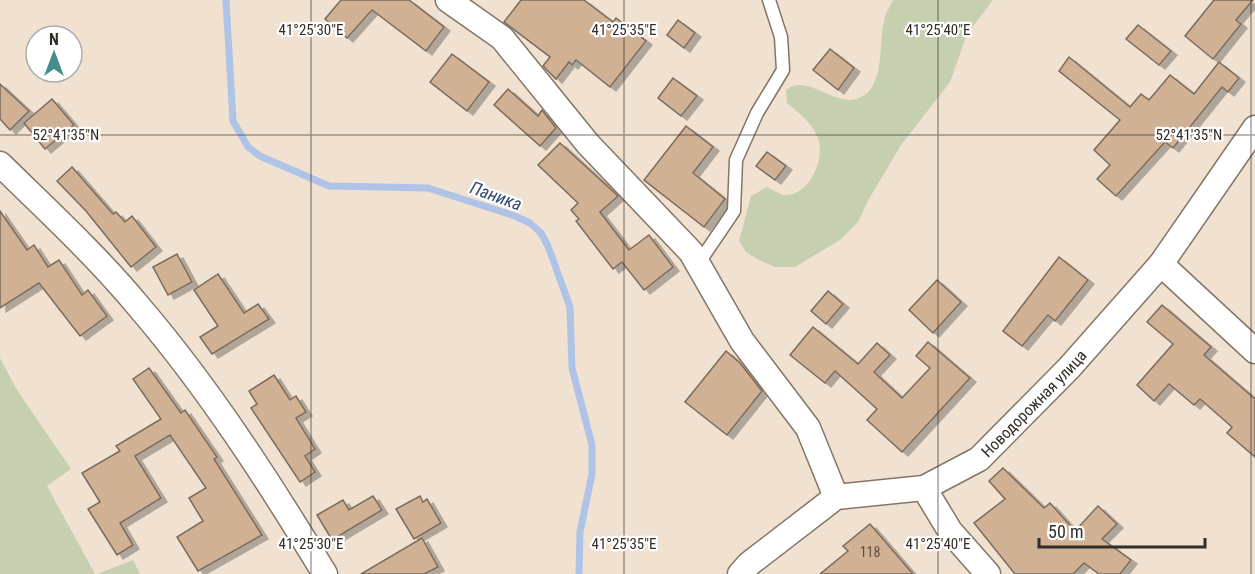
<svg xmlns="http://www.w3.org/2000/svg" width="1255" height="574" viewBox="0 0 1255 574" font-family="'Roboto Condensed',sans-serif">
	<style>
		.green { fill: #c6d0b0 }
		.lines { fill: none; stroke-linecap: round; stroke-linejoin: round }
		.stream { stroke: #aec3e6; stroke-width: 7 }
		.building { fill: #d0b193; stroke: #7a6b5d; stroke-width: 1.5; filter: url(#shadow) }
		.lane-casing { stroke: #837666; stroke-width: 15 }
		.street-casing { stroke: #837666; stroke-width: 27 }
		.lane { stroke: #fff; stroke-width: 12 }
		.street { stroke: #fff; stroke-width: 24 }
		.ticks { fill: none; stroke: #332d27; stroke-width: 1.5; stroke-opacity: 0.45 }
		.labels { text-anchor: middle; stroke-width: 4.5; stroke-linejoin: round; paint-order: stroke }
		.number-label { font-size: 14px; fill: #5a4e42 }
		.street-label { font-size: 16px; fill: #332d27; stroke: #fff }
		.water-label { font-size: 18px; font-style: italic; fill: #324c7b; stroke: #fff }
		.ticks-label { font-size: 15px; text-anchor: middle; fill: #332d27; stroke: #fff; stroke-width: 4.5; stroke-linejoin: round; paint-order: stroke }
	</style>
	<defs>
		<filter id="shadow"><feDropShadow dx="6" dy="4" stdDeviation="0" flood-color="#0004"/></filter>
	</defs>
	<rect width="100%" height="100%" fill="#f0e1d0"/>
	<g class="green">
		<path d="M 893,0 L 993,0 L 967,34 L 950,82 L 901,145 L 869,199 L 858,222 L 840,240 L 795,267 L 775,267 L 757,259 L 746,252 L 739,241 L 751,196 L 767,187 C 772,189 779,194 784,195 C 809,197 826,158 818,138 C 813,124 798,112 787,103 L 786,90 C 806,73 834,106 856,99 C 886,91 878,45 884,21 C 885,14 890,7 893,0 Z"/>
		<polygon points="0,358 17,390 71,469 47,486 95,574 0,574"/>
		<polygon points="133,560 140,574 97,574"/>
	</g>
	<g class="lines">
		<polyline class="stream" points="226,0 233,121 248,147 260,156 329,186 428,188 515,216 530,223 541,233 548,246 570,307 572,368 592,445 592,474 580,532 579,574"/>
	</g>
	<g class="building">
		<polygon points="341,0 409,0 444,27 426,51 372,10 347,38 325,19"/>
		<polygon points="521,0 584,0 613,22 616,18 646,41 610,87 576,60 572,65 569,62 556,79 543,66 550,57 504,22"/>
		<polygon points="1214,0 1253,0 1236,20 1241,24 1213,59 1185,36"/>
		<polygon points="678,20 695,33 684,48 667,35"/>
		<polygon points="1138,25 1171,51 1159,65 1126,39"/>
		<polygon points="830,49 854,68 838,90 813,70"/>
		<polygon points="452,54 489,82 467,111 430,82"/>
		<polygon points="1069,57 1130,107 1141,94 1149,100 1170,75 1194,94 1219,62 1239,78 1228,92 1222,87 1173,148 1165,142 1116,196 1097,179 1110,165 1094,150 1120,120 1059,71"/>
		<polygon points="673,78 697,96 681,116 658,98"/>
		<polygon points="0,84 29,111 10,130 0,119"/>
		<polygon points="508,89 538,116 542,110 556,128 540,146 494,105"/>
		<polygon points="52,99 74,125 45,149 24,123"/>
		<polygon points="686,126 713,147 693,173 725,199 704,227 644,180"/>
		<polygon points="560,143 618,196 600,212 629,250 649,235 673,267 644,290 622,262 613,269 576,221 579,219 571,210 578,203 538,165"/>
		<polygon points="767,152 786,166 775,180 756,166"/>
		<polygon points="72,167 113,214 116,212 125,222 132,216 156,247 131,267 86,211 57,181"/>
		<polygon points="0,211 27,250 34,245 48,267 59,260 82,295 88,290 107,316 80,336 39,283 0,308"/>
		<polygon points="177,254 192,282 168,295 153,267"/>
		<polygon points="1059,257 1088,280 1055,321 1048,315 1022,346 1003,331"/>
		<polygon points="218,274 244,313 258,304 269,319 212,354 200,337 218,326 194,290"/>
		<polygon points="937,280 961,302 933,333 909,310"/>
		<polygon points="828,291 843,304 826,324 811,311"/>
		<polygon points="1162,305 1211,347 1204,355 1255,399 1255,457 1227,433 1232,427 1200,399 1194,405 1169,384 1154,401 1137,385 1173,344 1147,322"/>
		<polygon points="813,327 858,364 877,343 890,355 874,372 902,398 930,368 916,356 928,342 970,378 902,452 867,420 877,409 835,371 825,383 790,355"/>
		<polygon points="726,351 740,363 762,391 727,435 685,402"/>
		<polygon points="149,368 181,413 185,410 217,457 214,459 262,535 198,571 177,537 203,521 189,498 206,488 170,435 135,456 161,498 120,523 133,545 117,555 88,509 100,502 82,473 120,451 116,446 161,419 133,379"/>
		<polygon points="274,375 290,400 296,396 306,412 296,418 315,449 305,456 315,472 300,482 251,408 257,404 249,391"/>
		<polygon points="1003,468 1044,508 1050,503 1075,531 1098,506 1117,524 1102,539 1131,560 1120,574 1099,574 1084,563 1073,574 1015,574 974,523 1005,499 989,481"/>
		<polygon points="373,496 382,510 332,540 317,515 343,500 349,510"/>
		<polygon points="420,496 423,502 427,499 441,523 414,539 396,509"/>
		<polygon points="870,524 913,574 820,574 848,551 843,546"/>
		<polygon points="422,538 438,567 424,574 361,574"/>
	</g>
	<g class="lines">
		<g class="lane-casing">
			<polyline id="lane" points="698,264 734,211 736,160 757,113 783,70 781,37 769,0"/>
		</g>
		<g class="street-casing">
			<g id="street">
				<polyline points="448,0 502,38 588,144 691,252 742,341 808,428 836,497"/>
				<path d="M 0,164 C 48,211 97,256 140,308 C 210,390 269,482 325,574"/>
				<polyline points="1161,264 1255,351"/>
				<polyline points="924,488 950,531 988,574"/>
				<path id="s1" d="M 740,574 L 749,564 L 836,497 L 924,488 L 979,459 L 1069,368 L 1161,264 L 1255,128"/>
			</g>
		</g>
		<use href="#lane" class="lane"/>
		<use href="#street" class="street"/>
	</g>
	<path class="ticks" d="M 311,0 L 311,574M 624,0 L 624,574M 938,0 L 938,574M 1251,0 L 1251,574M 0,135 L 1255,135"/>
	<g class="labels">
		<g class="number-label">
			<text x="870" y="557">118</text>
		</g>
		<g class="street-label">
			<text dy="6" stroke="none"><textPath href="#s1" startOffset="352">Новодорожная улица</textPath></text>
		</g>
		<g class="water-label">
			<text transform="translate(496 196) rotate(20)" y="6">Паника</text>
		</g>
	</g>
	<g class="ticks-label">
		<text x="311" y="35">41°25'30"E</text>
		<text x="624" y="35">41°25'35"E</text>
		<text x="938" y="35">41°25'40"E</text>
		<text x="66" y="140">52°41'35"N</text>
		<text x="1189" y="140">52°41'35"N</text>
		<text x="311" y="549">41°25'30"E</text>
		<text x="624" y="549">41°25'35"E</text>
		<text x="938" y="549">41°25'40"E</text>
	</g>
	<g transform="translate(54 54)"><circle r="28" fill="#ffffff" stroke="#adaba9" stroke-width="1.5"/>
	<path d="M0-4.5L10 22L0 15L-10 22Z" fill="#458d8d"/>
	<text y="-9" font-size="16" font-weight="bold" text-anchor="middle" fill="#332d27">N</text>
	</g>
	<path d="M1039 538v9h166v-9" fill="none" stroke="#332d27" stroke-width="3"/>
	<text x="1048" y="538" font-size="18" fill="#332d27" stroke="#ffffff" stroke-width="4.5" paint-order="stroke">50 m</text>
</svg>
